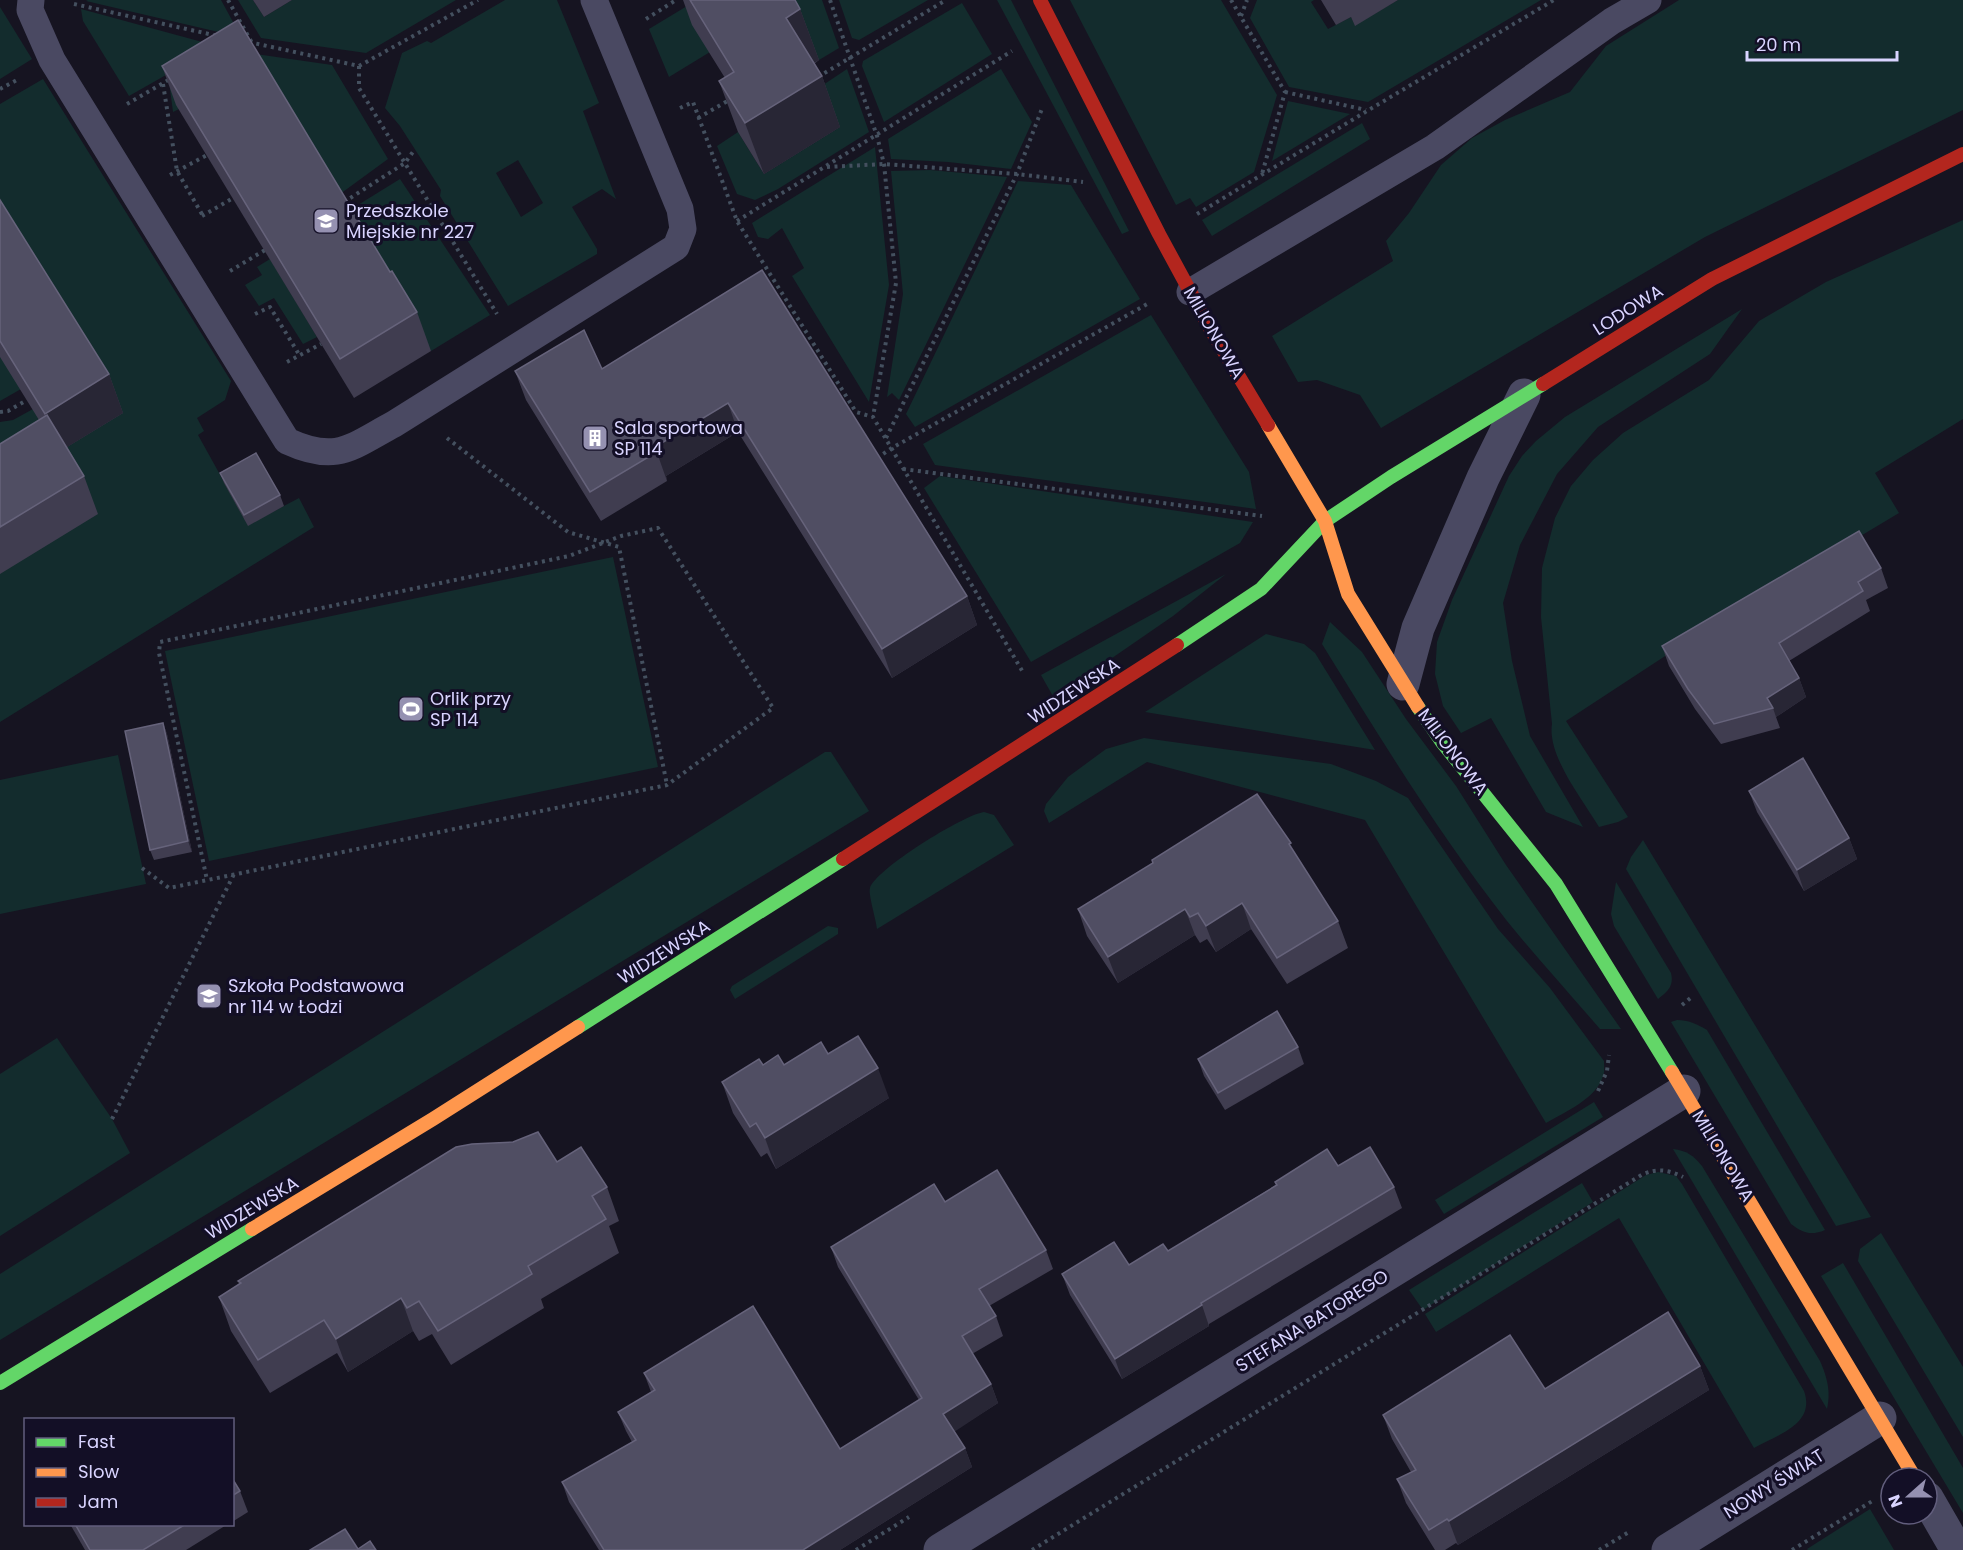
<svg xmlns="http://www.w3.org/2000/svg" width="1963" height="1550" viewBox="0 0 1963 1550" font-family="Poppins,sans-serif">
	<style>
		.green { fill: #132c2d; fill-rule: evenodd }
		.lines { fill: none; stroke-linecap: round; stroke-linejoin: round }
		.path { stroke: #44505f; stroke-width: 4; stroke-dasharray: 3 4.5; stroke-linecap: butt }
		.lane { stroke: #4a4962; stroke-width: 27 }
		.street { stroke: #4a4962; stroke-width: 33 }
		.fast { stroke: #63d668; stroke-width: 14 }
		.slow { stroke: #ff974d; stroke-width: 14 }
		.jam { stroke: #b3261e; stroke-width: 14 }
		.wall { fill: #403d50 }
		.shaded-wall { fill: #282635 }
		.building { fill: #504e63; stroke: #66637b; stroke-width: 1.5 }
		.labels { text-anchor: middle; stroke-width: 6; stroke-linejoin: round; paint-order: stroke }
		.poi-label { font-size: 18px; fill: #d9d4ff; stroke: #130f26; text-anchor: start }
		.street-label { font-size: 18px; fill: #d9d4ff; stroke: #130f26 }
	</style>
	<rect width="100%" height="100%" fill="#161421"/>
	<g class="green">
		<polygon points="88,0 221,0 233,22 227,34 86,1"/>
		<polygon points="238,0 253,0 264,17 292,0 456,0 366,53 261,38"/>
		<path d="M 505,0 L 557,0 L 599,103 L 583,111 L 616,199 L 602,189 L 572,207 L 597,249 L 597,254 L 508,306 L 440,196 L 441,190 L 400,126 L 385,108 L 402,53 L 427,41 L 431,43 ZM 518,160 L 543,203 L 521,217 L 496,173 Z"/>
		<polygon points="697,0 710,52 669,77 649,29"/>
		<polygon points="782,0 822,0 839,48 819,60"/>
		<polygon points="839,0 928,0 859,40 852,38"/>
		<polygon points="997,0 1011,0 1129,231 1122,234"/>
		<polygon points="1070,0 1221,0 1277,95 1254,172 1196,207 1190,198 1176,205"/>
		<polygon points="1257,0 1314,0 1311,2 1328,29 1351,17 1355,25 1398,0 1541,0 1368,102 1289,87 1250,18"/>
		<polygon points="1679,0 1963,0 1963,110 1705,237 1381,428 1360,395 1317,380 1298,382 1272,336 1393,261 1386,241 1409,213 1441,165 1472,138 1505,120 1570,92 1606,46"/>
		<polygon points="962,3 992,54 884,122 862,66 863,61"/>
		<polygon points="0,7 32,59 0,79"/>
		<polygon points="81,9 217,46 129,96 83,21"/>
		<polygon points="231,52 241,52 332,65 388,159 336,197 179,109 173,112 170,89"/>
		<polygon points="847,69 869,132 778,189 755,200 737,194 717,146 738,132 764,174 840,127 817,89"/>
		<polygon points="1001,69 1032,122 1011,169 948,162 891,159 888,139"/>
		<polygon points="43,79 231,381 225,400 197,418 204,431 198,435 248,525 299,498 314,527 0,722 0,422 13,420 33,409 0,218 0,104"/>
		<polygon points="1288,101 1350,114 1272,161"/>
		<polygon points="1362,123 1370,139 1212,236 1202,220"/>
		<polygon points="875,147 889,285 869,402 792,276 804,268 782,228 768,239 758,237 752,223"/>
		<polygon points="930,170 1007,177 899,400 892,393 887,397 903,294 891,171"/>
		<polygon points="400,179 490,315 431,351 345,213"/>
		<polygon points="1018,181 1071,185 1140,299 915,427 906,414"/>
		<path d="M 1963,220 L 1963,419 L 1875,473 L 1899,513 L 1714,624 L 1566,721 L 1628,817 L 1618,822 L 1599,827 C 1583,800 1547,756 1552,724 L 1541,617 L 1542,568 L 1555,518 L 1571,486 L 1593,460 L 1623,433 L 1709,380 L 1759,321 L 1826,282 Z"/>
		<polygon points="270,259 317,337 303,344 274,298 259,306 245,285 262,275 257,267"/>
		<polygon points="1742,309 1710,354 1598,427 1557,474 1520,545 1503,603 1512,661 1530,736 1583,827 1546,812 1491,718 1461,733 1443,706 1435,674 1437,642 1452,600 1509,476 1522,456 1536,441 1565,417"/>
		<polygon points="1151,315 1249,472 1256,509 935,465 923,444"/>
		<polygon points="0,356 21,389 0,401"/>
		<polygon points="940,476 1253,522 1240,543 1031,662 924,488"/>
		<polygon points="613,557 658,767 209,861 165,651"/>
		<polygon points="1226,574 1173,616 1054,698 1041,675"/>
		<path d="M 1330,622 L 1362,652 L 1406,719 L 1456,786 L 1506,865 L 1621,1029 L 1600,1029 C 1569,993 1537,958 1507,921 C 1439,834 1380,738 1322,644 Z"/>
		<polygon points="1266,634 1304,644 1315,653 1375,750 1145,712"/>
		<path d="M 1144,738 L 1331,764 L 1376,781 L 1408,798 L 1498,929 L 1550,988 L 1604,1061 C 1604,1065 1605,1072 1603,1076 C 1596,1099 1565,1112 1546,1123 L 1365,820 L 1147,762 L 1049,823 L 1044,811 L 1046,804 L 1068,777 L 1106,749 Z"/>
		<polygon points="825,752 831,752 869,811 0,1340 0,1274"/>
		<polygon points="118,755 146,884 0,914 0,780"/>
		<path d="M 984,812 L 994,815 L 1014,845 L 877,929 C 876,919 868,894 870,888 C 876,869 963,815 984,812 Z"/>
		<polygon points="1643,840 1871,1217 1836,1226 1626,869 1631,857"/>
		<path d="M 1616,882 L 1671,973 C 1674,986 1668,991 1658,999 L 1614,926 L 1611,914 Z"/>
		<polygon points="828,926 838,928 838,934 735,999 730,990 732,986"/>
		<path d="M 1677,1020 C 1688,1020 1697,1024 1707,1030 L 1825,1230 C 1811,1236 1803,1233 1791,1224 L 1671,1022 Z"/>
		<polygon points="57,1038 112,1119 130,1153 0,1236 0,1074"/>
		<polygon points="1594,1102 1603,1117 1444,1214 1435,1200"/>
		<path d="M 1673,1149 C 1687,1151 1693,1155 1702,1166 L 1820,1361 C 1827,1377 1831,1391 1827,1409 Z"/>
		<path d="M 1658,1172 L 1676,1176 L 1682,1184 L 1804,1391 C 1816,1424 1777,1435 1754,1448 L 1619,1218 L 1436,1332 L 1425,1314 L 1646,1175 Z"/>
		<polygon points="1582,1183 1593,1202 1423,1310 1409,1290"/>
		<polygon points="1881,1233 1963,1367 1963,1437 1858,1261 1860,1249"/>
		<polygon points="1843,1263 1963,1468 1963,1513 1821,1276"/>
		<polygon points="1870,1509 1894,1550 1808,1550 1807,1549"/>
	</g>
	<g class="lines">
		<g class="path">
			<polyline points="228,0 252,43"/>
			<polyline points="830,0 877,136 884,164 896,283 873,417"/>
			<polyline points="1231,0 1285,92 1262,174"/>
			<polyline points="74,4 218,36"/>
			<polyline points="1241,16 1247,0"/>
			<polyline points="646,19 676,0"/>
			<polyline points="249,42 359,66 478,0"/>
			<polyline points="359,66 359,88 497,314"/>
			<polyline points="818,77 946,0"/>
			<polyline points="163,84 177,171 203,216"/>
			<polyline points="0,89 17,80"/>
			<polyline points="1285,92 1366,110"/>
			<polyline points="127,104 170,79"/>
			<polyline points="680,108 693,102 737,221 856,412 873,417 1024,674"/>
			<polyline points="698,118 731,99"/>
			<polyline points="827,167 884,164 1017,174 1083,182"/>
			<polyline points="170,175 207,155"/>
			<polyline points="344,202 405,163 415,149"/>
			<polyline points="1197,214 1367,111 1554,0"/>
			<polyline points="202,216 233,198"/>
			<polyline points="737,221 1012,51"/>
			<polyline points="230,271 265,250"/>
			<polyline points="255,314 270,307 300,356"/>
			<polyline points="287,362 321,344"/>
			<polyline points="0,412 8,411 27,400"/>
			<polyline points="447,438 568,532 619,547 667,785"/>
			<polyline points="886,438 1017,174 1043,106"/>
			<polyline points="877,458 892,448 1149,303"/>
			<polyline points="903,469 1262,516"/>
			<polyline points="142,868 169,888 667,785 773,708 658,528 621,536 569,556 160,642 159,653 207,880"/>
			<polyline points="1682,1005 1693,996"/>
			<polyline points="1598,1091 1607,1071 1609,1055"/>
			<polyline points="112,1119 234,874"/>
			<polyline points="856,1550 909,1517"/>
			<path d="M 1032,1550 L 1643,1174 C 1658,1168 1669,1170 1683,1177"/>
			<polyline points="1599,1550 1629,1532"/>
			<polyline points="1792,1550 1874,1500"/>
		</g>
		<g class="lane">
			<path d="M 31,0 L 30,10 L 52,60 L 287,441 C 337,464 351,447 394,424 L 676,247 L 683,229 L 680,209 L 594,0"/>
			<polyline points="1190,292 1435,147 1612,21 1648,0"/>
		</g>
		<g class="street">
			<polyline points="1403,684 1418,628 1483,478 1524,395"/>
			<polyline points="1927,1498 1957,1550"/>
			<polyline points="940,1550 1684,1091"/>
			<polyline points="1668,1550 1880,1418"/>
		</g>
		<g class="fast">
			<polyline points="1177,645 1261,589 1325,521 1391,477 1543,384"/>
			<polyline points="1418,707 1442,742 1556,884 1672,1072"/>
			<polyline points="578,1027 843,859"/>
			<polyline points="0,1383 252,1229"/>
		</g>
		<g class="slow">
			<polyline points="1268,425 1325,521 1348,594 1418,707"/>
			<polyline points="1672,1072 1915,1478"/>
			<polyline points="252,1229 433,1119 578,1027"/>
		</g>
		<g class="jam">
			<polyline points="1040,0 1159,234 1211,330 1268,425"/>
			<polyline points="1543,384 1712,279 1963,154"/>
			<polyline points="843,859 1177,645"/>
		</g>
	</g>
	<g class="wall">
		<polygon points="253,0 292,0 264,17"/>
		<polygon points="683,0 795,0 800,9 819,60 814,64 822,76 840,127 764,174 738,132 719,81 725,78 692,25"/>
		<polygon points="1321,0 1398,0 1355,26 1351,17 1336,25"/>
		<polygon points="162,66 390,272 417,312 431,351 354,398 176,105"/>
		<polygon points="0,200 109,374 123,413 67,447 84,476 98,514 0,574 0,444 39,420 0,357"/>
		<polygon points="762,270 967,596 977,625 892,678 738,432 666,476 667,481 601,521 526,400 515,371 602,369"/>
		<polygon points="220,473 280,495 284,506 248,526 224,483"/>
		<polygon points="1881,568 1888,588 1866,600 1870,611 1789,661 1799,678 1806,697 1776,717 1780,728 1721,744 1695,709 1669,666 1662,646"/>
		<polygon points="163,723 167,734 192,852 154,860 150,850"/>
		<polygon points="1749,791 1849,838 1857,859 1804,891 1757,812"/>
		<polygon points="1294,852 1338,921 1348,948 1287,984 1251,929 1216,952 1207,939 1200,943 1195,935 1118,983 1087,936 1078,909"/>
		<polygon points="1298,1047 1304,1064 1225,1110 1204,1076 1198,1059"/>
		<polygon points="828,1054 889,1098 776,1169 767,1153 761,1157 733,1113 722,1082 763,1065 784,1065"/>
		<polygon points="557,1162 607,1187 619,1221 609,1226 619,1253 541,1299 544,1308 451,1365 432,1334 419,1341 413,1331 348,1372 337,1353 270,1393 231,1331 219,1297 239,1284 238,1281"/>
		<polygon points="1338,1166 1394,1187 1402,1208 1209,1324 1209,1326 1122,1379 1070,1295 1062,1274 1129,1265 1168,1251 1276,1185 1275,1182"/>
		<polygon points="945,1202 1046,1250 1053,1269 989,1306 996,1316 1003,1336 972,1354 991,1384 998,1403 954,1431 965,1448 972,1467 840,1550 599,1550 569,1502 562,1482 632,1442 626,1431 618,1412 651,1392 644,1373 840,1449 919,1400 838,1267 831,1247"/>
		<polygon points="1700,1366 1709,1390 1458,1545 1456,1543 1445,1550 1435,1550 1406,1503 1397,1479 1411,1472 1392,1439 1383,1415 1545,1389"/>
		<polygon points="232,1478 240,1491 248,1512 232,1522"/>
		<polygon points="70,1524 228,1524 186,1550 85,1550"/>
	</g>
	<g class="shaded-wall">
		<polygon points="800,9 819,60 804,69 786,18"/>
		<polygon points="822,76 840,127 764,174 745,123"/>
		<polygon points="109,374 123,413 59,452 45,414"/>
		<polygon points="728,403 738,432 666,476 667,481 655,447"/>
		<polygon points="967,596 977,625 892,678 882,649"/>
		<polygon points="1799,678 1806,697 1776,717 1773,708 1767,698"/>
		<polygon points="163,723 167,734 192,852 188,841"/>
		<polygon points="1849,838 1857,859 1804,891 1797,870"/>
		<polygon points="1242,903 1251,929 1216,952 1206,926"/>
		<polygon points="1185,909 1195,935 1118,983 1108,957"/>
		<polygon points="878,1068 889,1098 776,1169 765,1138"/>
		<polygon points="401,1298 413,1331 348,1372 336,1339"/>
		<polygon points="1202,1305 1209,1326 1122,1379 1115,1359"/>
		<polygon points="1700,1366 1709,1390 1458,1545 1449,1521"/>
		<polygon points="991,1384 998,1403 951,1434 943,1414"/>
		<polygon points="965,1448 972,1467 840,1550 803,1550"/>
	</g>
	<g class="building">
		<polygon points="690,0 795,0 800,9 786,18 822,76 745,123 719,81 734,72"/>
		<polygon points="238,20 390,272 392,271 417,312 340,359 162,66"/>
		<polygon points="0,200 109,374 45,414 0,341"/>
		<polygon points="762,270 967,596 882,649 728,403 655,447 657,452 590,492 515,371 584,330 602,369"/>
		<polygon points="47,415 84,476 0,527 0,444"/>
		<polygon points="256,453 280,495 244,515 220,473"/>
		<polygon points="1859,531 1881,568 1858,582 1863,591 1779,643 1799,678 1767,698 1773,708 1714,724 1688,689 1662,646"/>
		<polygon points="163,723 188,841 150,850 125,731"/>
		<polygon points="1803,758 1849,838 1797,870 1749,791"/>
		<polygon points="1257,794 1291,843 1289,844 1338,921 1277,958 1242,903 1206,926 1198,913 1190,917 1185,909 1108,957 1078,909 1153,863 1152,860"/>
		<polygon points="1277,1011 1298,1047 1218,1093 1198,1059"/>
		<polygon points="858,1036 878,1068 765,1138 756,1123 750,1127 722,1082 759,1059 763,1065 778,1055 784,1065 821,1042 828,1054"/>
		<polygon points="538,1132 557,1162 581,1147 607,1187 592,1196 606,1219 528,1266 532,1274 438,1331 419,1301 407,1308 401,1298 336,1339 324,1320 258,1360 219,1297 241,1283 238,1281 456,1147 472,1144 513,1142"/>
		<polygon points="1370,1147 1394,1187 1201,1303 1202,1305 1115,1359 1062,1274 1114,1242 1129,1265 1163,1244 1168,1251 1277,1185 1275,1182 1327,1149 1338,1166"/>
		<polygon points="997,1170 1046,1250 979,1289 996,1316 962,1336 991,1384 943,1414 965,1448 803,1550 604,1550 562,1482 636,1440 618,1412 655,1390 644,1373 753,1306 840,1449 922,1398 831,1247 934,1184 945,1202"/>
		<polygon points="1668,1312 1700,1366 1449,1521 1447,1519 1429,1530 1397,1479 1416,1470 1383,1415 1510,1335 1545,1389"/>
		<polygon points="232,1478 240,1491 232,1496"/>
		<polygon points="75,1524 186,1524 143,1550 90,1550"/>
		<polygon points="345,1529 358,1549 370,1541 376,1550 310,1550"/>
	</g>
	<defs>
		<g id="school-square" transform="scale(1.35)"><rect x="-9" y="-9" width="18" height="18" rx="4" fill="#9591b1" stroke="#130f26"/><path d="M0-5L7-2L0 1L-7-2ZM-4 1L0 2.5L4 1V4Q0 6-4 4Z" fill="#fff"/></g>
		<g id="building-square" transform="scale(1.35)"><rect x="-9" y="-9" width="18" height="18" rx="4" fill="#9591b1" stroke="#130f26"/><path d="M-4-6H4V6H1V3H-1V6H-4ZM-2.5-4.3h1.7v1.8h-1.7ZM.8-4.3h1.7v1.8H.8ZM-2.5-1h1.7V.8h-1.7ZM.8-1h1.7V.8H.8Z" fill="#fff"/></g>
		<g id="stadium-square" transform="scale(1.35)"><rect x="-9" y="-9" width="18" height="18" rx="4" fill="#9591b1" stroke="#130f26"/><path d="M0-5a6.5 5 0 1 0 0 10a6.5 5 0 1 0 0-10ZM-3.5-1.8h7v3.6h-7Z" fill="#fff"/></g>
	</defs>
	<g fill-rule="evenodd">
		<use href="#school-square" x="326" y="221"/>
		<use href="#building-square" x="595" y="438"/>
		<use href="#stadium-square" x="411" y="709"/>
		<use href="#school-square" x="209" y="996"/>
	</g>
	<g class="labels">
		<g class="poi-label">
			<text x="346" y="217">Przedszkole<tspan x="346" dy="21">Miejskie nr 227</tspan></text>
			<text x="614" y="434">Sala sportowa<tspan x="614" dy="21">SP 114</tspan></text>
			<text x="430" y="705">Orlik przy<tspan x="430" dy="21">SP 114</tspan></text>
			<text x="228" y="992">Szkoła Podstawowa<tspan x="228" dy="21">nr 114 w Łodzi</tspan></text>
		</g>
		<g class="street-label">
			<text transform="translate(1628 310) rotate(-32)" y="6">LODOWA</text>
			<text transform="translate(1214 333) rotate(60)" y="6">MILIONOWA</text>
			<text transform="translate(1074 691) rotate(-33)" y="6">WIDZEWSKA</text>
			<text transform="translate(1453 752) rotate(53)" y="6">MILIONOWA</text>
			<text transform="translate(664 952) rotate(-32)" y="6">WIDZEWSKA</text>
			<text transform="translate(1723 1156) rotate(59)" y="6">MILIONOWA</text>
			<text transform="translate(252 1208) rotate(-31)" y="6">WIDZEWSKA</text>
			<text transform="translate(1312 1321) rotate(-32)" y="6">STEFANA BATOREGO</text>
			<text transform="translate(1774 1484) rotate(-32)" y="6">NOWY ŚWIAT</text>
		</g>
	</g>
	<rect x="24" y="1418" width="210" height="108" fill="#130f26" stroke="#625e7d" stroke-width="1.5"/>
	<rect x="36" y="1438" width="30" height="9" fill="#63d668" stroke="#625e7d" stroke-width="1.5"/>
	<text x="78" y="1448" font-size="18" fill="#d9d4ff">Fast</text>
	<rect x="36" y="1468" width="30" height="9" fill="#ff974d" stroke="#625e7d" stroke-width="1.5"/>
	<text x="78" y="1478" font-size="18" fill="#d9d4ff">Slow</text>
	<rect x="36" y="1498" width="30" height="9" fill="#b3261e" stroke="#625e7d" stroke-width="1.5"/>
	<text x="78" y="1508" font-size="18" fill="#d9d4ff">Jam</text>
	<g transform="translate(1909 1496) rotate(249)"><circle r="28" fill="#130f26" stroke="#625e7d" stroke-width="1.5"/>
	<path d="M0-4.5L10 22L0 15L-10 22Z" fill="#9591b1"/>
	<text y="-9" font-size="16" font-weight="bold" text-anchor="middle" fill="#d9d4ff">N</text>
	</g>
	<path d="M1747 51v9h150v-9" fill="none" stroke="#d9d4ff" stroke-width="3"/>
	<text x="1756" y="51" font-size="18" fill="#d9d4ff" stroke="#130f26" stroke-width="4.5" paint-order="stroke">20 m</text>
</svg>
